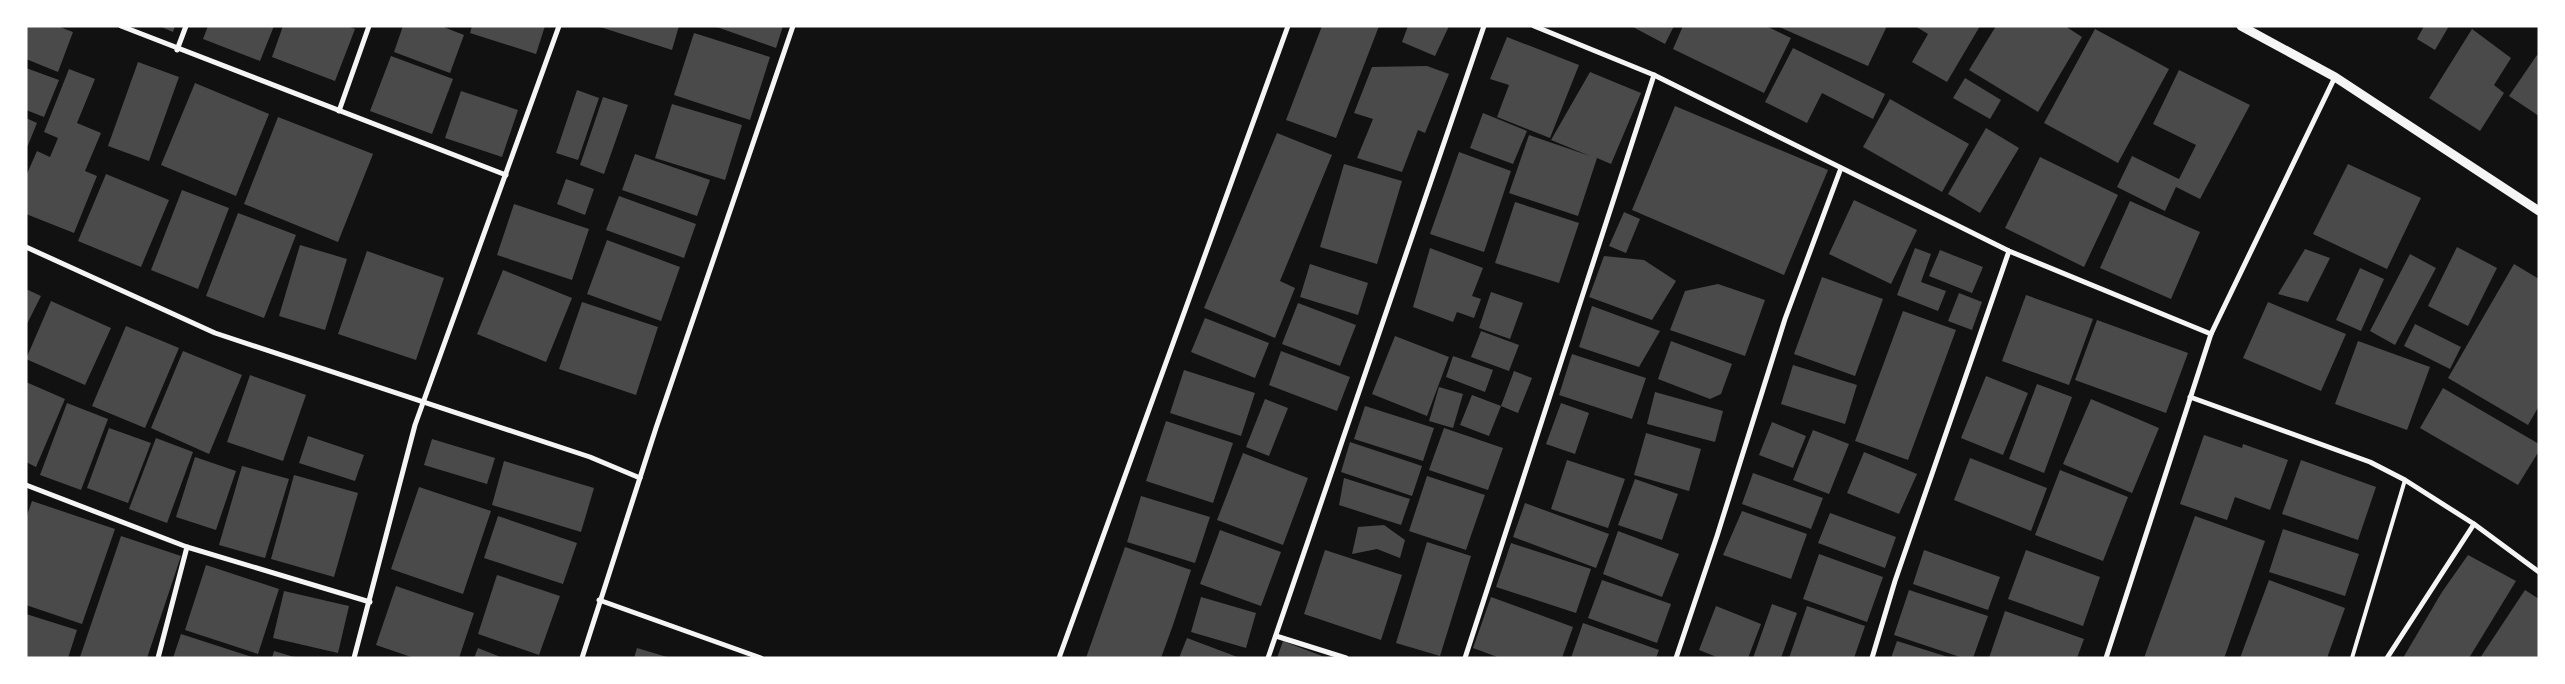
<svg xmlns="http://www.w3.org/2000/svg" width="2565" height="684" viewBox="0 0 2565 684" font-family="Mulish,sans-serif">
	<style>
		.building { fill: #4a4a4a }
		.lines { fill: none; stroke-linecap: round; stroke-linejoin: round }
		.service { stroke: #f5f5f5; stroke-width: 4 }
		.minor { stroke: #f5f5f5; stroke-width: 5 }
		.tertiary { stroke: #f5f5f5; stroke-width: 9 }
	</style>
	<rect width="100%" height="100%" fill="#111"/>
	<g class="building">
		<polygon points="26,26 57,26 73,32 58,72 26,59"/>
		<polygon points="159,26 175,26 173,32"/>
		<polygon points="208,26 274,26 260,61 203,39"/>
		<polygon points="283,26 347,26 355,29 335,81 272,57"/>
		<polygon points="403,26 441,26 464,35 450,73 394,52"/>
		<polygon points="472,26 545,26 536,54 470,33"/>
		<polygon points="597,26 679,26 672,50"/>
		<polygon points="714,26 783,26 776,48"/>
		<polygon points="1322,26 1379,26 1336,138 1286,120"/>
		<polygon points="1408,26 1449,26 1435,56 1402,42"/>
		<polygon points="1631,26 1674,26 1665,44"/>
		<polygon points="1683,26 1766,26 1791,38 1764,93 1673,49"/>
		<polygon points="1777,26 1887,26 1868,66"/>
		<polygon points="1915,26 1980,26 1947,82 1912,62 1928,34"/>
		<polygon points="1996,26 2065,26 2082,37 2038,112 1969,70"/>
		<polygon points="2424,26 2449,26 2435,50 2417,39"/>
		<polygon points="2095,29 2169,69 2118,163 2044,123"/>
		<polygon points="2472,29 2511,58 2494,85 2504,93 2480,131 2429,98"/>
		<polygon points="694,33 770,57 750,120 674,95"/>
		<polygon points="1507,37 1579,65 1550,138 1497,117 1509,85 1490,79"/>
		<polygon points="1793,48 1885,94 1873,119 1822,93 1807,123 1765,102"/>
		<polygon points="2537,55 2539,56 2539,116 2509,96"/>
		<polygon points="391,56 453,79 432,134 370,111"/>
		<polygon points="138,62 179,77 149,161 108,146"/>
		<polygon points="1427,66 1449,74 1425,133 1418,130 1402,172 1357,158 1373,119 1354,113 1372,67"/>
		<polygon points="26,68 59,80 44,117 26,110"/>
		<polygon points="69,69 95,79 77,123 101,133 85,171 97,176 74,233 26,214 26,176 37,151 50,157 58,138 44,132"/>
		<polygon points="2179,70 2250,105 2200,199 2176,187 2165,211 2117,187 2132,156 2179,179 2196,145 2153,124"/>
		<polygon points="1590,72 1641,93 1611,164 1597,158 1578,216 1509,193 1529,135 1590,156 1551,140"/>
		<polygon points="1965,78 2001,100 1990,119 1953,98"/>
		<polygon points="195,83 269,114 236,196 161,165"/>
		<polygon points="577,90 599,98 578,160 556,153"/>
		<polygon points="461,91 518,110 502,157 445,138"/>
		<polygon points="603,97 628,105 604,174 580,165"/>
		<polygon points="1890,99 1969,144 1942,192 1863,147"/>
		<polygon points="672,104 742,125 725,180 655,158"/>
		<polygon points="1675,106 1828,170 1784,275 1632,210"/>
		<polygon points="1483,113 1527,131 1513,164 1470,148"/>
		<polygon points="278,117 373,154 338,242 244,204"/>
		<polygon points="26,118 37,123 26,150"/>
		<polygon points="1986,128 2019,148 1980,213 1948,194"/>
		<polygon points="1277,133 1332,155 1280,281 1295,288 1275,338 1204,308"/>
		<polygon points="1459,152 1511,171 1484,252 1430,234"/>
		<polygon points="635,154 710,180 697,216 622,190"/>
		<polygon points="2040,157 2118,195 2084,267 2005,228"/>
		<polygon points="1344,164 1402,181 1377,264 1320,247"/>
		<polygon points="2348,164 2421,198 2387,269 2313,234"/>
		<polygon points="106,174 169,200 141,267 78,241"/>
		<polygon points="566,179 594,189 585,215 557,204"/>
		<polygon points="182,190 229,208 198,289 151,270"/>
		<polygon points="619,196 696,224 684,258 606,230"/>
		<polygon points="1854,200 1917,230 1891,284 1829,254"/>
		<polygon points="2130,201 2200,232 2171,299 2100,268"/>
		<polygon points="1515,202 1579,223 1559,283 1495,263"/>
		<polygon points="514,204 589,229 572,280 497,255"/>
		<polygon points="1624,212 1640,219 1626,253 1609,246"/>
		<polygon points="238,213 296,235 264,318 206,296"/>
		<polygon points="607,240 680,267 661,321 587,294"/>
		<polygon points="300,245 347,259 325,330 279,316"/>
		<polygon points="2457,247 2497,268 2468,326 2428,306"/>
		<polygon points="1430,248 1483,268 1472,296 1481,299 1474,318 1457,312 1453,322 1413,307"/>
		<polygon points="1915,248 1931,254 1921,282 1946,291 1938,311 1897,295"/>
		<polygon points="2305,249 2330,258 2308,302 2278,294"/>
		<polygon points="1940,250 1983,267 1972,293 1929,276"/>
		<polygon points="367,251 444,278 416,360 338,334"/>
		<polygon points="2410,254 2436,268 2395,345 2370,331"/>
		<polygon points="1604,256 1644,260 1676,281 1652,320 1589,297"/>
		<polygon points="1310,264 1368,283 1358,315 1300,297"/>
		<polygon points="2514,264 2539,279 2539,406 2528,425 2448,378"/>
		<polygon points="2360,268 2384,279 2361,331 2336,320"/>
		<polygon points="503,270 572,298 546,362 477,334"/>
		<polygon points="1822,277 1883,299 1855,376 1794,354"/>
		<polygon points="1718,284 1765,300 1745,356 1670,330 1685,291"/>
		<polygon points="26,289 41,296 26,326"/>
		<polygon points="1491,292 1523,303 1510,339 1479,328"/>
		<polygon points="1959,293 1982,302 1972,330 1948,321"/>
		<polygon points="2026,295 2093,319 2069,385 2002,361"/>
		<polygon points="51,301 111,328 85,385 26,359"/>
		<polygon points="582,302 658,327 636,395 559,369"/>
		<polygon points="2268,302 2346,334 2321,391 2243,358"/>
		<polygon points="1298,303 1356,325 1340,366 1282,344"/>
		<polygon points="1592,306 1660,331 1639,367 1579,347"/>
		<polygon points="1903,311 1956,330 1908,460 1855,441"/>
		<polygon points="1205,318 1269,343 1255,378 1191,352"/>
		<polygon points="2097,320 2188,353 2166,413 2075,380"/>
		<polygon points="2415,324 2461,347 2450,369 2404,346"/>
		<polygon points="126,326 179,348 145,428 92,406"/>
		<polygon points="1481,331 1519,345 1509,371 1471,357"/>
		<polygon points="1395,336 1449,357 1427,416 1372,394"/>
		<polygon points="1671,341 1732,364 1721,394 1710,399 1658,379"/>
		<polygon points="2358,341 2430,367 2407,430 2335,404"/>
		<polygon points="183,351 242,375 209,454 151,428"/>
		<polygon points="1281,351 1350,377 1337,411 1269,385"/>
		<polygon points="1572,354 1646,378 1632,419 1559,395"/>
		<polygon points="1453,356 1493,370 1485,392 1446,377"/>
		<polygon points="1793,365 1857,385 1845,424 1781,404"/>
		<polygon points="1184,370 1255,393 1241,436 1170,413"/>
		<polygon points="1514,371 1532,378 1518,413 1501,406 1489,436 1460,425 1472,395 1501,406"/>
		<polygon points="250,375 306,395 283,461 227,442"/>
		<polygon points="1986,376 2028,393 2003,455 1961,438"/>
		<polygon points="26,382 65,399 36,467 26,462"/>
		<polygon points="2037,384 2072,397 2044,473 2009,459"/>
		<polygon points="1439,387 1463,394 1453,428 1429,421"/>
		<polygon points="2443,388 2539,444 2539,451 2518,485 2420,428"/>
		<polygon points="1655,392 1723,411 1715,442 1647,424"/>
		<polygon points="1265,399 1288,408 1269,456 1246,447"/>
		<polygon points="2091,399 2159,428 2132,493 2063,464"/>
		<polygon points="67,403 108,419 81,490 40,475"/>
		<polygon points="1561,403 1589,413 1575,454 1546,444"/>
		<polygon points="1365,406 1434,428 1423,461 1354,439"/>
		<polygon points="1166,421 1233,443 1213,503 1146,481"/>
		<polygon points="1772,422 1806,436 1793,468 1759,455"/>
		<polygon points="109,428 151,443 128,503 87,488"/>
		<polygon points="1444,428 1503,448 1488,490 1429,470"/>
		<polygon points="1813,430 1849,444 1829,494 1793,480"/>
		<polygon points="1646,433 1701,449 1689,491 1634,475"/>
		<polygon points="2204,435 2242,448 2243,444 2288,460 2270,510 2235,497 2227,520 2180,504"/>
		<polygon points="308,436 364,455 355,481 299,463"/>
		<polygon points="156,438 193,452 167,523 129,509"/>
		<polygon points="432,439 495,458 487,484 424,465"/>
		<polygon points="1350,442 1422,466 1412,496 1341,472"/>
		<polygon points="1864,452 1917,474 1899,514 1847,493"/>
		<polygon points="1243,453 1308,478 1283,545 1217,520"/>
		<polygon points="195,457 236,471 216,530 176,517"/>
		<polygon points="1970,458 2047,488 2031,531 1954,500"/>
		<polygon points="1567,460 1625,479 1608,528 1551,509"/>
		<polygon points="2301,460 2376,487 2358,540 2282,514"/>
		<polygon points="504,461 594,488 581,532 492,505"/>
		<polygon points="242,466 289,479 265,558 219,545"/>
		<polygon points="2060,470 2128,497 2103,561 2035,535"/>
		<polygon points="1753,473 1823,498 1811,529 1742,504"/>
		<polygon points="294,475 358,493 334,577 271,559"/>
		<polygon points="1427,476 1485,495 1466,550 1409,531"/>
		<polygon points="1344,478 1410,499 1401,525 1339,505"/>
		<polygon points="1635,479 1678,494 1662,540 1618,525"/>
		<polygon points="419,487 491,511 463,594 391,569"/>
		<polygon points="1141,496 1210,517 1195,563 1127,542"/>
		<polygon points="32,501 115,529 82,624 26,605 26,518"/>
		<polygon points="1525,503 1609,534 1596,568 1513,537"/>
		<polygon points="1742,511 1807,534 1791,579 1723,555"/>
		<polygon points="1830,513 1896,537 1885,568 1818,543"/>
		<polygon points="498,516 577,543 563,584 484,558"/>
		<polygon points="2195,516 2265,541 2226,653 2224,658 2144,658"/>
		<polygon points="1384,525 1405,540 1400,558 1377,549 1352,554 1358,527"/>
		<polygon points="2283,529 2359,554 2345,596 2269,572"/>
		<polygon points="1220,530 1281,552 1261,606 1200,584"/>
		<polygon points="1618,531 1679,554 1662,597 1603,574"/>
		<polygon points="121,536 181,556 147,658 84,658 80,657"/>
		<polygon points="1427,542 1471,556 1440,656 1396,643"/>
		<polygon points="1511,543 1591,569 1576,613 1496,587"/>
		<polygon points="1125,547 1191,570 1173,625 1161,658 1086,658"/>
		<polygon points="1325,550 1402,575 1381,640 1304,614"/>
		<polygon points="1924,550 2000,577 1988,610 1913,584"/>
		<polygon points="2026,550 2100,577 2083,626 2008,599"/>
		<polygon points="1819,554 1883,577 1867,622 1803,599"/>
		<polygon points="2468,555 2516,581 2469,658 2403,658 2442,592"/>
		<polygon points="206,565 279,589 258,654 185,630"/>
		<polygon points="497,575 560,596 539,655 478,634"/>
		<polygon points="1602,580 1671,604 1657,643 1588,618"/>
		<polygon points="2269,580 2345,608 2327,658 2240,658"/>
		<polygon points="396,586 474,613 459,658 414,658 376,645"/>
		<polygon points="1909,590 1988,616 1973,658 1963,658 1894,635"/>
		<polygon points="2525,590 2539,599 2539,658 2480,658"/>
		<polygon points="284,591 349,606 338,653 273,638"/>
		<polygon points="1201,597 1256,613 1246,648 1191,632"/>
		<polygon points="1491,597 1573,627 1562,658 1500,658 1473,648"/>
		<polygon points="1772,604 1797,613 1781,658 1753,658"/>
		<polygon points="1716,606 1761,624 1748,658 1719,658 1699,650"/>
		<polygon points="1807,606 1865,626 1854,658 1789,658"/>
		<polygon points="2005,611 2084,639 2077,658 1989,658"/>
		<polygon points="26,614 77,630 68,658 26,658"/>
		<polygon points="1583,623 1659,650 1656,658 1571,658"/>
		<polygon points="181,634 252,657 252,658 173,658"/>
		<polygon points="1187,638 1240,658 1179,658"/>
		<polygon points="1283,641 1327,658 1277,658"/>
		<polygon points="1897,641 1948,657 1948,658 1891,658"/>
		<polygon points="478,648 503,658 474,658"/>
		<polygon points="637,648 667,657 667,658 634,658"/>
		<polygon points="274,651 294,657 294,658 272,658"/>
	</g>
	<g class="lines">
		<polyline class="service" points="2352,658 2405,480"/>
		<g class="minor">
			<polyline points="121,26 506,175"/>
			<polyline points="1534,26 1654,75 2009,251 2211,334"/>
			<polyline points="177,50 186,26"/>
			<polyline points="339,111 369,26"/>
			<polyline points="26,247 215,333 590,457 640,478"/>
			<polyline points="2190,397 2370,462 2405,480 2474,524 2539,572"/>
			<polyline points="26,485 187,547 370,602"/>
			<polyline points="599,600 761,658"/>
			<polyline points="1276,636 1346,658"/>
			<polyline points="158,658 187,547"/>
			<polyline points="354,658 415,425 559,26"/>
			<polyline points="582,658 656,428 793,26"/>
			<polyline points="1059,658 1288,26"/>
			<polyline points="1268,658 1484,26"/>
			<polyline points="1465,658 1654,75"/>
			<polyline points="1676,658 1717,536 1785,319 1841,168"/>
			<polyline points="1872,658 1895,581 2009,251"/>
			<polyline points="2106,658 2211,334 2335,77"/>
			<polyline points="2387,658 2474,524"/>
		</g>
		<polyline class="tertiary" points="2241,26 2335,77 2539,211"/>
	</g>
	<rect width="2565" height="684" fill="none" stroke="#ffffff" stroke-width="55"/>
</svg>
